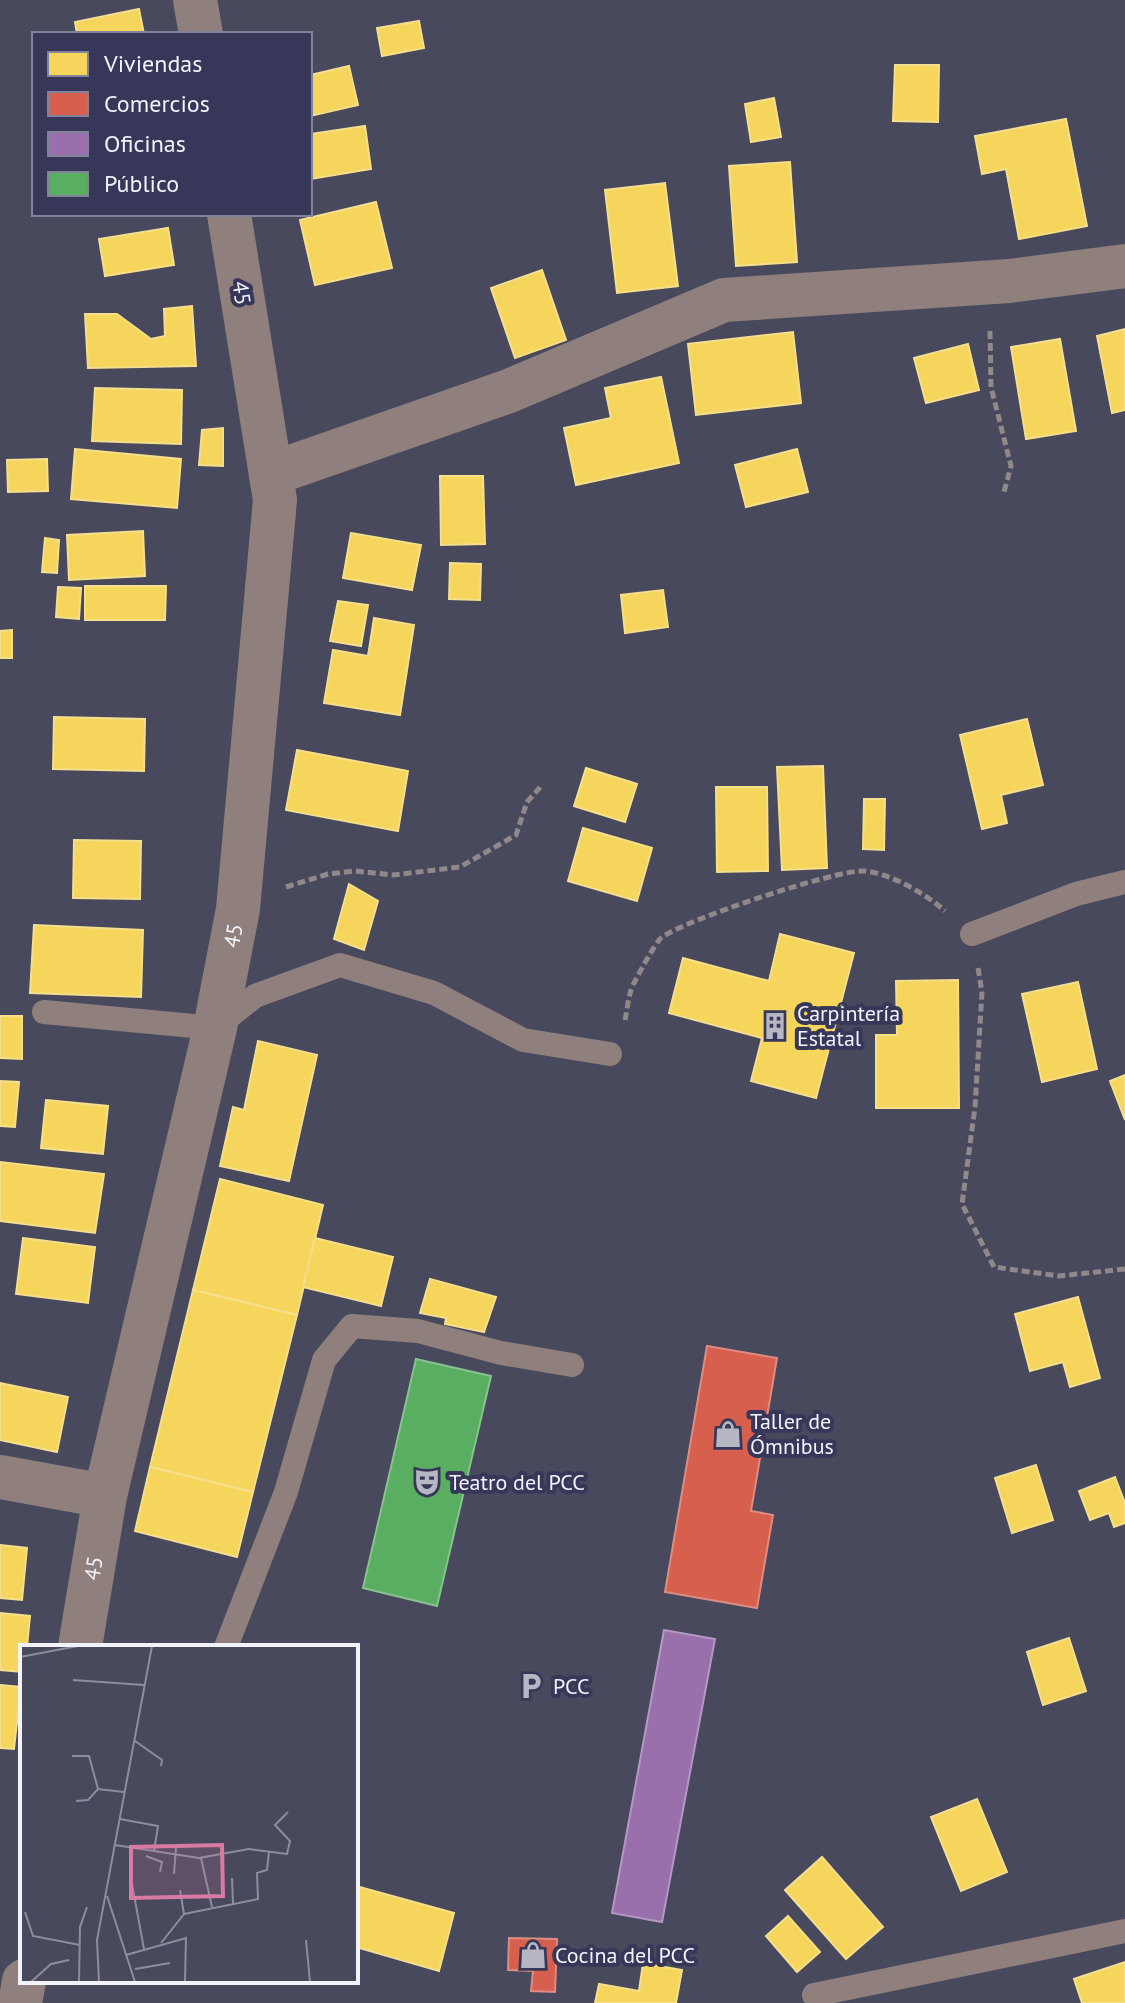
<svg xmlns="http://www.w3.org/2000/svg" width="1125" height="2003" viewBox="0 0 1125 2003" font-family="'PT Sans',sans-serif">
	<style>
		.homes { fill: #f6d55c; stroke: #f5de8c; stroke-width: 2 }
		.shops { fill: #d6604d; stroke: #de8c81; stroke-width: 2 }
		.offices { fill: #9970ab; stroke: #b497c3; stroke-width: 2 }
		.public { fill: #5aae61; stroke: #88c28f; stroke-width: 2 }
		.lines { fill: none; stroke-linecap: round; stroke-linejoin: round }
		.path { stroke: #91888a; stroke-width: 5; stroke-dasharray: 8 4; stroke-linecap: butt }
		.service { stroke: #90807d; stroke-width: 24 }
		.minor { stroke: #90807d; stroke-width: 44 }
		.labels { text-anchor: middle; stroke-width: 8; stroke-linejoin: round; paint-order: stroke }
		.street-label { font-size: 22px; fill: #f2f2fb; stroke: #373759 }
		.poi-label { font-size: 22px; fill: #f2f2fb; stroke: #373759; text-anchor: start }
		.inset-road { fill: none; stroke: #8d8d9c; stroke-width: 2 }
		.view { fill: #d87aa3; fill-opacity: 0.15; stroke: #d87aa3; stroke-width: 4 }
		.inset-edge { fill: none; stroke: #f2f2fb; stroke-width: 4 }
	</style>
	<rect width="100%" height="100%" fill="#49495d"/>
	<g class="homes">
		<polygon points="139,9 144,34 77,34 75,22"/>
		<polygon points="419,21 424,48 382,56 377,28"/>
		<polygon points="895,65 939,65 938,122 893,121"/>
		<polygon points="349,66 358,105 310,116 310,75"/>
		<polygon points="774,98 781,137 751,142 745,104"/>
		<polygon points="1066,119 1087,226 1019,239 1006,169 982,174 975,136"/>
		<polygon points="365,126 371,169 310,179 310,134"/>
		<polygon points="790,162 797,262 736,266 729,166"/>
		<polygon points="665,183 678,286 617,293 605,190"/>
		<polygon points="376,202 392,268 315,285 300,220"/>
		<polygon points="168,228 174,265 105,276 99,239"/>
		<polygon points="542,270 566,340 515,358 491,288"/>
		<polygon points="192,306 196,366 88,368 85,314 117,314 151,339 165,336 164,309"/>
		<polygon points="1125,329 1125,410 1112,413 1097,336"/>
		<polygon points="793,332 801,403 696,415 688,344"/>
		<polygon points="1060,339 1076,431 1026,439 1011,347"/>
		<polygon points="968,344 979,390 926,403 914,358"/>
		<polygon points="661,377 679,463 576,485 564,428 611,418 605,388"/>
		<polygon points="95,388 182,390 181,444 92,441"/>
		<polygon points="223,428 223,466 199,465 202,430"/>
		<polygon points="75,449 181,459 177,508 71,499"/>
		<polygon points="797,449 808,492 746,507 735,465"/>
		<polygon points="47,459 48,491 8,492 7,460"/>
		<polygon points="440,476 483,476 485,544 441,545"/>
		<polygon points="143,531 145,576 69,580 67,535"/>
		<polygon points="351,533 421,545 412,590 343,578"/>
		<polygon points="45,538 59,540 57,573 42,572"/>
		<polygon points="450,563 481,564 480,600 449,599"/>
		<polygon points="85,586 166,586 165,620 85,620"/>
		<polygon points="58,587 81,588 79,619 56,617"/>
		<polygon points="663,590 668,627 625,633 621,595"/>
		<polygon points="338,601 368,605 361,646 330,641"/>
		<polygon points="374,618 414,625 400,715 324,703 333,650 368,656"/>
		<polygon points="12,630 12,658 0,658 0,631"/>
		<polygon points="54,717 145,719 144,771 53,769"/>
		<polygon points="1027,719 1043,785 1001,795 1007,823 982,829 960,735"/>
		<polygon points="297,750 408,771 398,831 286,810"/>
		<polygon points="823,766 827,868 782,870 777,767"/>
		<polygon points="586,768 637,784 625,822 574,806"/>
		<polygon points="716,787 767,787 768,871 717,872"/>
		<polygon points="864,799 885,799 884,850 863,849"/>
		<polygon points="583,828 652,848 637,901 568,881"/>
		<polygon points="74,840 141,841 140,899 73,898"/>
		<polygon points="349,884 378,901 364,950 334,939"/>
		<polygon points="34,925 143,930 141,997 30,993"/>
		<polygon points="780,934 854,953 816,1098 751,1081 762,1038 669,1013 683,958 769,981"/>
		<polygon points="958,980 959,1108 876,1108 876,1035 897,1035 896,981"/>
		<polygon points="1078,982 1097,1069 1042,1082 1022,994"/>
		<polygon points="0,1016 22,1016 22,1059 0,1058"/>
		<polygon points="258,1041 317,1055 289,1181 220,1166 233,1107 244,1110"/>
		<polygon points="1125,1075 1125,1120 1110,1081"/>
		<polygon points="0,1081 19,1082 15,1127 0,1126"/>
		<polygon points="46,1100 108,1106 103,1154 41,1148"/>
		<polygon points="0,1162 104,1174 95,1233 0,1221"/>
		<polygon points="220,1179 323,1205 297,1315 193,1290"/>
		<polygon points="23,1238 95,1247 88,1303 16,1294"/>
		<polygon points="315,1238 393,1257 381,1306 303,1287"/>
		<polygon points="430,1279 496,1297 484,1332 445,1324 446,1318 420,1313"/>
		<polygon points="193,1290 297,1315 253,1492 150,1467"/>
		<polygon points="1078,1297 1100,1378 1070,1387 1063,1362 1030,1371 1015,1314"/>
		<polygon points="0,1383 68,1397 57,1452 0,1440"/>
		<polygon points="1036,1465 1053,1520 1012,1533 995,1478"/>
		<polygon points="150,1467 253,1492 237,1557 135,1531"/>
		<polygon points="1115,1477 1125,1503 1125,1523 1114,1527 1109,1513 1090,1520 1079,1491"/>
		<polygon points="0,1545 27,1548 22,1600 0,1598"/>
		<polygon points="0,1613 30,1616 27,1647 22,1647 22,1672 0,1670"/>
		<polygon points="1069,1638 1086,1691 1043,1705 1027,1652"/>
		<polygon points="0,1685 21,1687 14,1749 0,1748"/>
		<polygon points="977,1799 1007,1872 961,1891 931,1817"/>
		<polygon points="822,1857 883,1927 846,1959 785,1890"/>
		<polygon points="356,1886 454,1913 439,1971 356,1947"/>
		<polygon points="788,1916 820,1952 797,1972 766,1936"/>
		<polygon points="1125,1962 1125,2003 1082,2003 1074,1979"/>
		<polygon points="643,1963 682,1970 676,2003 595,2003 599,1984 639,1991"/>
	</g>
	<g class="shops">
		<polygon points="707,1346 777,1358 751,1511 773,1515 757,1608 665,1592"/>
		<polygon points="509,1938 557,1939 555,1992 531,1991 533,1971 508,1970"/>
	</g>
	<polygon class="offices" points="664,1630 715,1639 662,1922 612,1913"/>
	<polygon class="public" points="416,1359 491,1376 437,1606 363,1588"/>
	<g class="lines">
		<g class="path">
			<polyline points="990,331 991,387 1011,466 1004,492"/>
			<polyline points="286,887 328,874 355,871 393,875 460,867 516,835 527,802 543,784"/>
			<polyline points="978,968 982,992 975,1107 962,1204 994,1267 1059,1276 1125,1269"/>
			<path d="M 625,1020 C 627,1011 628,1000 631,990 C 633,983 656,942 661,938 C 681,921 838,869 864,871 C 890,873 926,894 945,911"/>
		</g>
		<g class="service">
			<polyline points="972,934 1076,894 1125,882"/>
			<polyline points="44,1012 215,1028 255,996 340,965 434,993 523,1040 610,1054"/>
			<polyline points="226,1647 286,1492 324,1360 352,1326 418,1331 501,1353 572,1365"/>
			<polyline points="814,1995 1125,1931"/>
		</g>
		<g class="minor">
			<polyline points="195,0 201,34"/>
			<polyline points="271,474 509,391 724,300 1009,281 1125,266"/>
			<polyline points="0,1477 105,1496"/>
			<path id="s1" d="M 80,1647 L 105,1496 L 215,1028 L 238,909 L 275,500 L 229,214"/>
			<polyline points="20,2003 24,1981"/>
		</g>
	</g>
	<defs>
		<g id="building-bare" transform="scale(2.16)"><path d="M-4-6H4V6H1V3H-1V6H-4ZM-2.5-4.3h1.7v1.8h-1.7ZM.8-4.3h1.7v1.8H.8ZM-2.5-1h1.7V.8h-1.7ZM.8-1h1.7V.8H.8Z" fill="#b7b7c4" stroke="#373759" stroke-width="2.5" paint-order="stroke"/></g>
		<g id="shop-bare" transform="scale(2.16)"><path d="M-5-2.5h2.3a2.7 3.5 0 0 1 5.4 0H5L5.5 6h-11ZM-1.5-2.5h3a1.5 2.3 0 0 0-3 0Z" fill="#b7b7c4" stroke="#373759" stroke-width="2.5" paint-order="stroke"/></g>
		<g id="theatre-bare" transform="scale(2.16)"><path d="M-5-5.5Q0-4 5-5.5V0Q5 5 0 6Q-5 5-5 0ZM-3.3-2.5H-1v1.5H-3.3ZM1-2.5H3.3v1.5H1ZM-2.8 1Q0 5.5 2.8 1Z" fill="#b7b7c4" stroke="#373759" stroke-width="2.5" paint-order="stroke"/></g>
		<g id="parking-bare" transform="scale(2.16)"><path d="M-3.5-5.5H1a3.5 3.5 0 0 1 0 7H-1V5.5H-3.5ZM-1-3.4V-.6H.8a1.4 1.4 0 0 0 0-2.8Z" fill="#b7b7c4" stroke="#373759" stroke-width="2.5" paint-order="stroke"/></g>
	</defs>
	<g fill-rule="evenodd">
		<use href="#building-bare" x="775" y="1026"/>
		<use href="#shop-bare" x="728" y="1434"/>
		<use href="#theatre-bare" x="427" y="1482"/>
		<use href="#parking-bare" x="531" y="1686"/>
		<use href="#shop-bare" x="533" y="1955"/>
	</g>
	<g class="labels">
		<g class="street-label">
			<text transform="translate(242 293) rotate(81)" y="8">45</text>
			<text dy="8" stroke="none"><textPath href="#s1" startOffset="728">45</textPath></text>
			<text dy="8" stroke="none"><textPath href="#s1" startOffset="80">45</textPath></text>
		</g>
		<g class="poi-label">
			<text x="797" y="1021">Carpintería<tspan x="797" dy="25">Estatal</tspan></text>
			<text x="750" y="1429">Taller de<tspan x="750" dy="25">Ómnibus</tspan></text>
			<text x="449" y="1490">Teatro del PCC</text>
			<text x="553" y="1694">PCC</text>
			<text x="555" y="1963">Cocina del PCC</text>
		</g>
	</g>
	<g transform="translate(20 1645)">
		<rect width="338" height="338" fill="#49495d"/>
		<path class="inset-road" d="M 0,12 L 58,1M 53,35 L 124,40M 115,96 L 142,115 L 141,121M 52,111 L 69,111 L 78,144M 56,156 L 68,155 L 78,144 L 104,147M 100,174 L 138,181 L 134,206M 95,200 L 179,213 L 229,204 L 267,209 L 270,196 L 255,180 L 268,167M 126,211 L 142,217 L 140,227M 181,213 L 192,262M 154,229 L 156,203M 212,233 L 213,259M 112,239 L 124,304M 87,251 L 115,337M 5,267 L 13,291 L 60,300M 164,269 L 238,254 L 237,228 L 247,225 L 249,207M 286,295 L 290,337M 141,298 L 164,269 L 160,245M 106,310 L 166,293 L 165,337M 115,324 L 150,318M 11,337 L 31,319 L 49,315M 59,337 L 60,282 L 67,262M 79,337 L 77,295 L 132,1"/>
		<path class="view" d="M 202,200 L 203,251 L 111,253 L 111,202 Z"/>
		<rect width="338" height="338" class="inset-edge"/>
	</g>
	<rect x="32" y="32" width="280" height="184" fill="#373759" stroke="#82829a" stroke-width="2"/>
	<rect x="48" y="52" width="40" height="24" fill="#f6d55c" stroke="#82829a" stroke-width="2"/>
	<text x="104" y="72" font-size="24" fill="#f2f2fb">Viviendas</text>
	<rect x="48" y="92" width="40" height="24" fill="#d6604d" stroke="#82829a" stroke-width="2"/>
	<text x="104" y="112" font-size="24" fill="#f2f2fb">Comercios</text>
	<rect x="48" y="132" width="40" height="24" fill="#9970ab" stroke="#82829a" stroke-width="2"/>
	<text x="104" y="152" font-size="24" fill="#f2f2fb">Oficinas</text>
	<rect x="48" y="172" width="40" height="24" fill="#5aae61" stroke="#82829a" stroke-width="2"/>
	<text x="104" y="192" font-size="24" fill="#f2f2fb">Público</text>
</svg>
